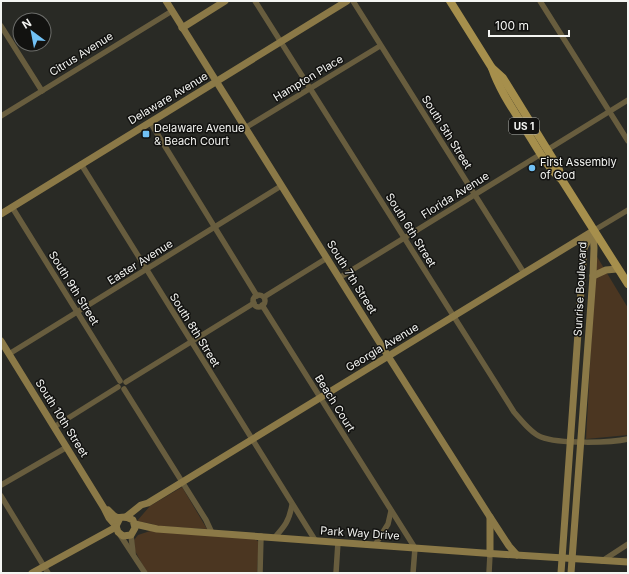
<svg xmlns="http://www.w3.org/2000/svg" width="629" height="574" viewBox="0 0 629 574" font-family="Inter,sans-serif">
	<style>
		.green { fill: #4b3621 }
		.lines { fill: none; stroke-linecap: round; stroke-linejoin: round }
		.street { stroke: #685d3e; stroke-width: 5.5 }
		.secondary { stroke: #8b7947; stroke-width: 7 }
		.primary { stroke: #a68f4c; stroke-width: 8 }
		.poi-dot { fill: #71c1f5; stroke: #121210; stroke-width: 1.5 }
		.labels { text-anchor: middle; stroke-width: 3; stroke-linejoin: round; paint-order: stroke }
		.shield { fill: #121210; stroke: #b0b1ae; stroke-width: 1 }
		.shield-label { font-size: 10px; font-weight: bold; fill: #f4f5f2 }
		.street-label { font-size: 11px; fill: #f4f5f2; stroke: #121210 }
		.poi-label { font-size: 11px; fill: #f4f5f2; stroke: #121210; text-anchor: start }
	</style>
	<rect width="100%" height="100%" fill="#292a25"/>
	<g class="green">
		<polygon points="596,255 628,308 628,435 586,439"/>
		<polygon points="182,487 207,529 156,526 152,524 137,521 150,506"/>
		<polygon points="150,531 255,539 259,542 257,573 147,573 135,551 134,540 138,535"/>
	</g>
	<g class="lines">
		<g class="street">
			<path d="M 255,1 L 514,412 C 522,421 531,433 541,437 C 559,444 610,443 628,439"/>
			<polyline points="353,1 524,273"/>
			<polyline points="540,1 628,141"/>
			<polyline points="1,26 42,91"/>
			<polyline points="1,116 172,11"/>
			<polyline points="150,122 257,296"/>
			<polyline points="245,128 380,46"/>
			<polyline points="547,150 628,100"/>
			<polyline points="81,164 315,540"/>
			<polyline points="12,207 120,381"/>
			<polyline points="593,231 628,210"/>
			<polyline points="339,278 541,154"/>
			<circle cx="259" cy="301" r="6"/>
			<polyline points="264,297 327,258"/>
			<polyline points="262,305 415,548 413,573"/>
			<polyline points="9,354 281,186"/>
			<polyline points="126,382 254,303"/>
			<polyline points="124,389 206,520 212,533"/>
			<polyline points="54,427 118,387"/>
			<polyline points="1,485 67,447"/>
			<polyline points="1,496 48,573"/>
			<polyline points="120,535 145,573"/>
			<polyline points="131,535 133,553"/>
			<path d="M 275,537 C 285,526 289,521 292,505"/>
			<polyline points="375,545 388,524 391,511"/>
			<polyline points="602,561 628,544"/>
			<polyline points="260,573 261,536"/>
			<polyline points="336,573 338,542"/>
			<polyline points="489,573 490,554"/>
		</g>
		<g class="secondary">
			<polyline points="166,1 388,356 490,517 490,554"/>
			<polyline points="182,28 225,1"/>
			<polyline points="1,214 347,1"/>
			<polyline points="593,276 606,270 617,269"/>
			<polyline points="1,341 104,508 109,518 116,526"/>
			<path d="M 108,510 C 116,518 115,518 126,517 L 133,520 L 135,528 L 131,535 L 123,536 L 118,532 L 116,526 L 120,518"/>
			<polyline points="126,517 141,505 148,503 593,231"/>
			<polyline points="490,517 509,546 517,555"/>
			<polyline points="135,524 157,529 483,553 628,562"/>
			<polyline points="32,573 116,527"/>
			<polyline points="561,573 584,248 593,231"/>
			<polyline points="571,573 593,276 594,248 593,231"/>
		</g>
		<g class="primary">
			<polyline points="450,1 492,68 503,78 558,167 562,179"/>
			<path d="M 492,68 C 499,89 512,108 524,127 C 536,146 546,166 562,180 L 628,284"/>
		</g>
	</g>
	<g class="poi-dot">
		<rect x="142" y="130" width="8" height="8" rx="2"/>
		<circle cx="532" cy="168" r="4"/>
	</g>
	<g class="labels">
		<rect class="shield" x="509" y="118" width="30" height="16" rx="3"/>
		<g class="shield-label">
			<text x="524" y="130">US 1</text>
		</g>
		<g class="street-label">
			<text transform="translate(81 54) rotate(-32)" y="4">Citrus Avenue</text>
			<text transform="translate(308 78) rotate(-31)" y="4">Hampton Place</text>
			<text transform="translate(168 98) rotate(-31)" y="4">Delaware Avenue</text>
			<text transform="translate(447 132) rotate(58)" y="4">South 5th Street</text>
			<text transform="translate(455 195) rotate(-32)" y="4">Florida Avenue</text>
			<text transform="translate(411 230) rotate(58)" y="4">South 6th Street</text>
			<text transform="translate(140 262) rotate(-32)" y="4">Easter Avenue</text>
			<text transform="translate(352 277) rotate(58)" y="4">South 7th Street</text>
			<text transform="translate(74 288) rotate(58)" y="4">South 9th Street</text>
			<text transform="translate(580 289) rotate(-87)" y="4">Sunrise Boulevard</text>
			<text transform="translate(195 330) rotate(58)" y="4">South 8th Street</text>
			<text transform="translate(382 347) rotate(-31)" y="4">Georgia Avenue</text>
			<text transform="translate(335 403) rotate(58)" y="4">Beach Court</text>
			<text transform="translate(62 418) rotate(58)" y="4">South 10th Street</text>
			<text transform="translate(360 533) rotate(4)" y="4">Park Way Drive</text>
		</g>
		<g class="poi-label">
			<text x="154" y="132">Delaware Avenue<tspan x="154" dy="13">&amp; Beach Court</tspan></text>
			<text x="540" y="166">First Assembly<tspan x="540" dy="13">of God</tspan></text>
		</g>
	</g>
	<rect width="629" height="574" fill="none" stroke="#f4f5f2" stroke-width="4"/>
	<g transform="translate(32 32) rotate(328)"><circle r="19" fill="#121210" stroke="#6c6d6a"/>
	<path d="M0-3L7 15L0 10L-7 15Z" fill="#71c1f5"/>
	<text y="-6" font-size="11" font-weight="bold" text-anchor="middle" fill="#f4f5f2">N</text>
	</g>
	<path d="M489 30v6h80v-6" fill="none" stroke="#f4f5f2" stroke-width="2"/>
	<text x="495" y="30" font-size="12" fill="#f4f5f2" stroke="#121210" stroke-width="3" paint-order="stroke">100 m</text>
</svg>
